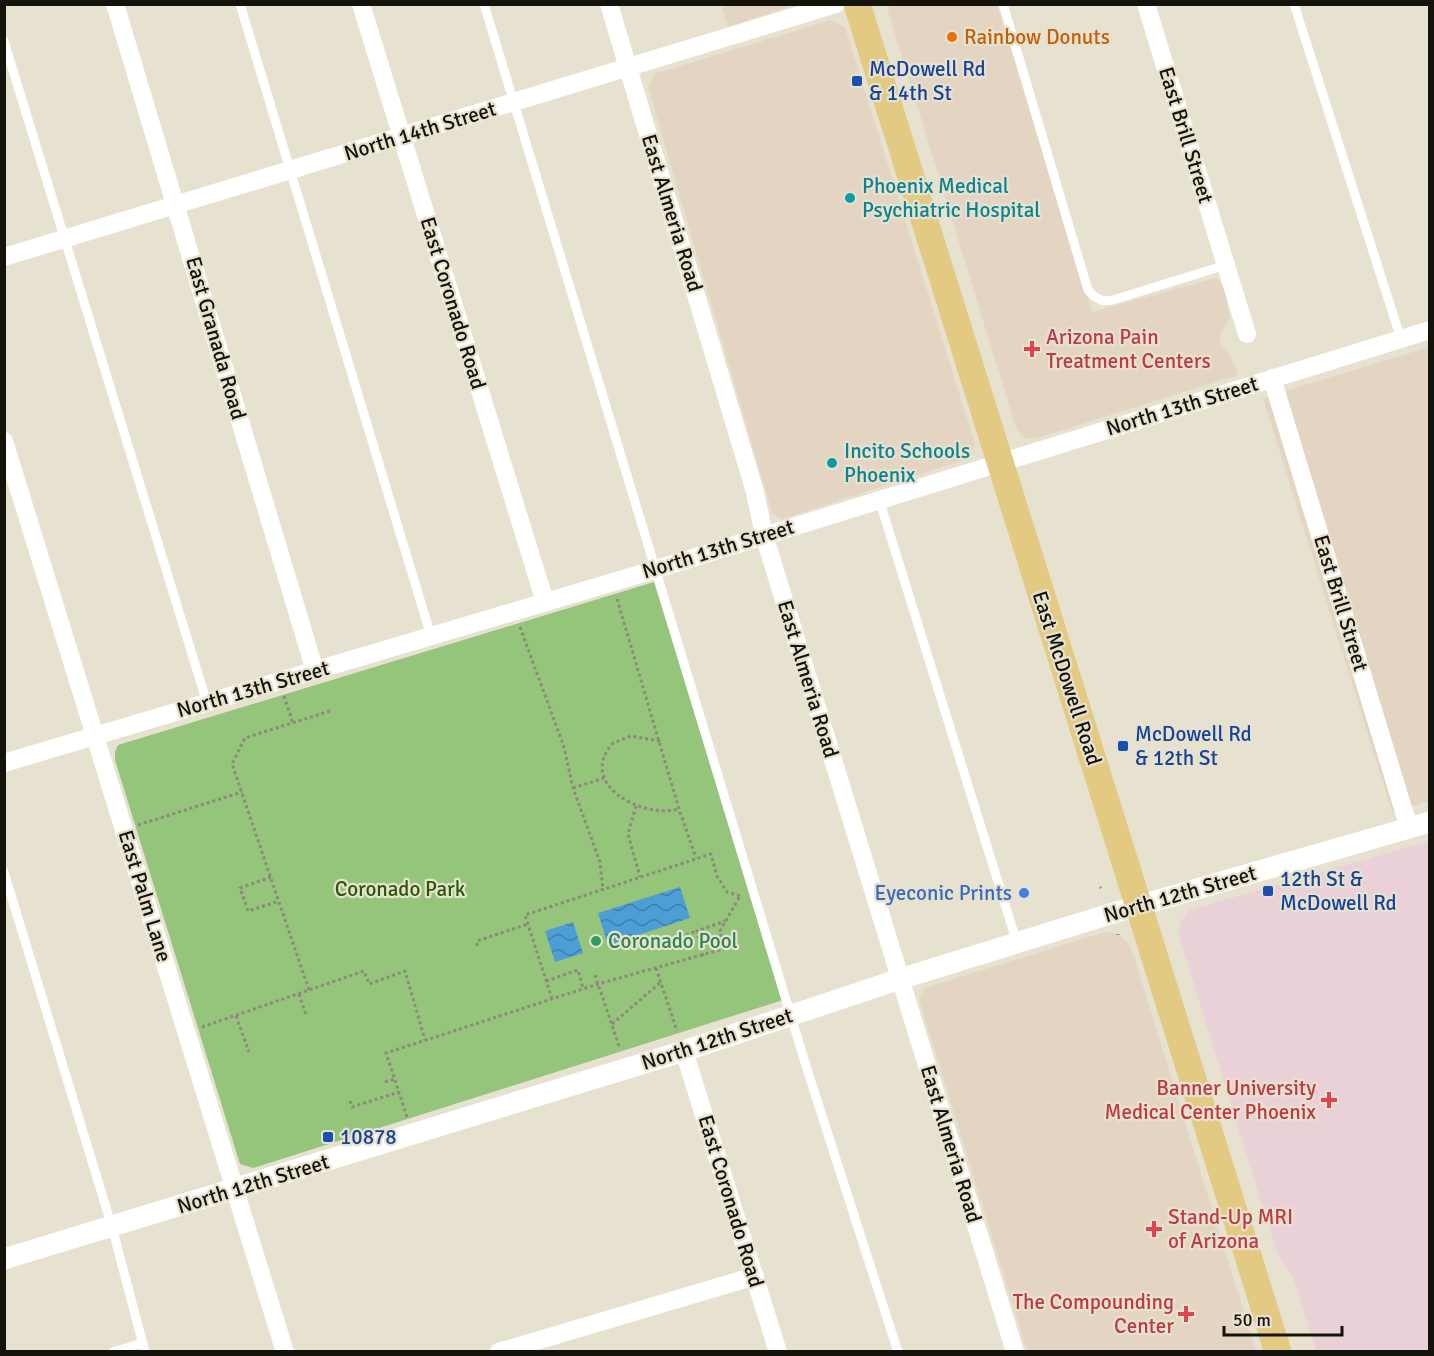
<svg xmlns="http://www.w3.org/2000/svg" width="1434" height="1356" viewBox="0 0 1434 1356" font-family="Signika,sans-serif">
	<style>
		.commercial { fill: #e4d5c3 }
		.medical { fill: #ead0d7 }
		.park { fill: #95c47b }
		.water { fill: url(#water-waves) }
		.lines { fill: none; stroke-linecap: round; stroke-linejoin: round }
		.path { stroke: #8d897b; stroke-width: 3; stroke-dasharray: 3 3; stroke-linecap: butt }
		.service { stroke: #fff; stroke-width: 9 }
		.minor { stroke: #fff; stroke-width: 18 }
		.tertiary { stroke: #fff; stroke-width: 21 }
		.primary { stroke: #e3ca82; stroke-width: 27 }
		.food-dot { fill: #e8710a; stroke: #e7e2cf; stroke-width: 2 }
		.transit-dot { fill: #1a4fb4; stroke: #e7e2cf; stroke-width: 2 }
		.culture-dot { fill: #0f9aa8; stroke: #e7e2cf; stroke-width: 2 }
		.health-dot { fill: #e0444e; stroke: #e7e2cf; stroke-width: 2 }
		.shop-dot { fill: #3f7fe0; stroke: #e7e2cf; stroke-width: 2 }
		.leisure-dot { fill: #2e9e5b; stroke: #e7e2cf; stroke-width: 2 }
		.labels { text-anchor: middle; stroke-width: 4.5; stroke-linejoin: round; paint-order: stroke }
		.food-label { font-size: 21px; fill: #c56008; stroke: #e7e2cf; text-anchor: start }
		.transit-label { font-size: 21px; fill: #164399; stroke: #e7e2cf; text-anchor: start }
		.street-label { font-size: 21px; fill: #13120b; stroke: #e7e2cf }
		.culture-label { font-size: 21px; fill: #0d838f; stroke: #e7e2cf; text-anchor: start }
		.health-label { font-size: 21px; fill: #be3a42; stroke: #e7e2cf; text-anchor: start }
		.park-label { font-size: 21px; fill: #2b5707; stroke: #e7e2cf }
		.shop-label { font-size: 21px; fill: #366cbe; stroke: #e7e2cf; text-anchor: end }
		.leisure-label { font-size: 21px; fill: #27864d; stroke: #e7e2cf; text-anchor: start }
	</style>
	<defs>
		<pattern id="water-waves" width="16" height="10" patternUnits="userSpaceOnUse" patternTransform="scale(1.5)"><rect width="16" height="10" fill="#4d9ed5"/><path d="M0 5q4-4 8 0t8 0" fill="none" stroke="#3f7fab"/></pattern>
	</defs>
	<rect width="100%" height="100%" fill="#e7e2cf"/>
	<g class="commercial">
		<polygon points="721,4 795,4 795,5 728,27"/>
		<polygon points="889,5 997,5 1092,312 1216,278 1224,286 1230,318 1222,330 1219,342 1231,358 1238,375 1037,438 1027,439 1021,435 1016,428 888,11"/>
		<polygon points="831,20 845,27 975,444 967,459 782,519 772,513 648,87 654,74"/>
		<polygon points="1429,347 1429,801 1392,812 1263,398"/>
		<polygon points="1105,932 1120,934 1131,947 1256,1351 1027,1351 919,999 925,988"/>
	</g>
	<polygon class="medical" points="1429,841 1429,1351 1316,1351 1294,1280 1277,1253 1179,936 1180,922 1190,910"/>
	<polygon class="park" points="654,582 783,1000 253,1168 240,1164 115,760 115,752 118,745"/>
	<g class="water">
		<polygon points="680,887 690,918 608,945 598,913"/>
		<polygon points="573,922 583,953 555,962 545,931"/>
	</g>
	<g class="lines">
		<g class="path">
			<polyline points="617,599 679,809 696,858"/>
			<polyline points="520,627 564,747 573,788 600,862 603,890"/>
			<polyline points="284,696 293,723"/>
			<path d="M 660,741 L 631,736 L 613,743 C 576,784 642,819 679,809"/>
			<polyline points="573,788 604,778"/>
			<polyline points="636,806 628,834 640,877"/>
			<polyline points="138,825 242,792"/>
			<polyline points="271,877 240,888 248,911 279,901"/>
			<polyline points="1100,887 1101,888"/>
			<polyline points="686,935 697,931"/>
			<polyline points="1118,935 1118,934"/>
			<polyline points="477,946 477,941 528,924"/>
			<polyline points="703,956 697,931 725,921"/>
			<polyline points="656,968 677,1031"/>
			<polyline points="595,975 620,1049"/>
			<polyline points="546,981 578,970 583,988"/>
			<polyline points="309,990 232,764 245,738 330,711"/>
			<polyline points="299,994 306,1015"/>
			<polyline points="552,999 525,915 711,854 717,876 727,892 741,896"/>
			<polyline points="236,1016 249,1052"/>
			<polyline points="612,1024 661,982"/>
			<polyline points="202,1027 364,971 369,984 405,971 425,1040"/>
			<polyline points="385,1082 395,1079"/>
			<polyline points="350,1101 352,1107 399,1092"/>
			<polyline points="407,1117 386,1053 598,984 723,949 720,931 740,896"/>
		</g>
		<g class="service">
			<polyline points="240,4 431,636"/>
			<polyline points="484,4 807,1069 898,1352"/>
			<polyline points="1003,4 1088,290 1095,297 1103,301 1113,300 1226,265"/>
			<polyline points="1294,4 1401,339"/>
			<polyline points="4,41 207,703"/>
			<polyline points="879,499 1017,943"/>
			<polyline points="4,872 112,1227 145,1352"/>
			<polyline points="113,1352 142,1343"/>
		</g>
		<g class="minor">
			<polyline points="115,4 315,671"/>
			<polyline points="361,4 545,602"/>
			<polyline points="609,4 755,492 764,535 1015,1352"/>
			<polyline points="1146,4 1247,334"/>
			<polyline points="4,257 836,4"/>
			<polyline points="1272,378 1409,828"/>
			<polyline points="4,441 285,1352"/>
			<polyline points="4,763 657,569 1430,330"/>
			<polyline points="684,1051 778,1352"/>
			<polyline points="499,1352 755,1276"/>
		</g>
		<polyline class="tertiary" points="4,1259 684,1051 900,979 1110,914 1430,822"/>
		<polyline class="primary" points="857,4 1278,1352"/>
	</g>
	<circle class="food-dot" cx="952" cy="37" r="6"/>
	<g class="transit-dot">
		<rect x="851" y="75" width="12" height="12" rx="3"/>
		<rect x="1117" y="740" width="12" height="12" rx="3"/>
		<rect x="1262" y="885" width="12" height="12" rx="3"/>
		<rect x="322" y="1131" width="12" height="12" rx="3"/>
	</g>
	<g class="culture-dot">
		<circle cx="850" cy="198" r="6"/>
		<circle cx="832" cy="463" r="6"/>
	</g>
	<g class="health-dot">
		<path d="M1029 340h6v6h6v6h-6v6h-6v-6h-6v-6h6z"/>
		<path d="M1326 1091h6v6h6v6h-6v6h-6v-6h-6v-6h6z"/>
		<path d="M1151 1220h6v6h6v6h-6v6h-6v-6h-6v-6h6z"/>
		<path d="M1183 1305h6v6h6v6h-6v6h-6v-6h-6v-6h6z"/>
	</g>
	<circle class="shop-dot" cx="1024" cy="893" r="6"/>
	<circle class="leisure-dot" cx="596" cy="941" r="6"/>
	<g class="labels">
		<g class="food-label">
			<text x="964" y="44">Rainbow Donuts</text>
		</g>
		<g class="transit-label">
			<text x="869" y="76">McDowell Rd<tspan x="869" dy="24">&amp; 14th St</tspan></text>
			<text x="1135" y="741">McDowell Rd<tspan x="1135" dy="24">&amp; 12th St</tspan></text>
			<text x="1280" y="886">12th St &amp;<tspan x="1280" dy="24">McDowell Rd</tspan></text>
			<text x="340" y="1144">10878</text>
		</g>
		<g class="street-label">
			<text transform="translate(420 131) rotate(-17)" y="7">North 14th Street</text>
			<text transform="translate(1186 135) rotate(73)" y="7">East Brill Street</text>
			<text transform="translate(672 213) rotate(73)" y="7">East Almeria Road</text>
			<text transform="translate(453 303) rotate(73)" y="7">East Coronado Road</text>
			<text transform="translate(216 338) rotate(74)" y="7">East Granada Road</text>
			<text transform="translate(1182 406) rotate(-17)" y="7">North 13th Street</text>
			<text transform="translate(718 549) rotate(-17)" y="7">North 13th Street</text>
			<text transform="translate(1341 603) rotate(73)" y="7">East Brill Street</text>
			<text transform="translate(1067 678) rotate(72)" y="7">East McDowell Road</text>
			<text transform="translate(808 679) rotate(73)" y="7">East Almeria Road</text>
			<text transform="translate(253 689) rotate(-16)" y="7">North 13th Street</text>
			<text transform="translate(1180 894) rotate(-16)" y="7">North 12th Street</text>
			<text transform="translate(145 896) rotate(73)" y="7">East Palm Lane</text>
			<text transform="translate(717 1039) rotate(-18)" y="7">North 12th Street</text>
			<text transform="translate(951 1144) rotate(73)" y="7">East Almeria Road</text>
			<text transform="translate(253 1184) rotate(-17)" y="7">North 12th Street</text>
			<text transform="translate(731 1201) rotate(73)" y="7">East Coronado Road</text>
		</g>
		<g class="culture-label">
			<text x="862" y="193">Phoenix Medical<tspan x="862" dy="24">Psychiatric Hospital</tspan></text>
			<text x="844" y="458">Incito Schools<tspan x="844" dy="24">Phoenix</tspan></text>
		</g>
		<g class="health-label">
			<text x="1046" y="344">Arizona Pain<tspan x="1046" dy="24">Treatment Centers</tspan></text>
			<text x="1316" y="1095" text-anchor="end">Banner University<tspan x="1316" dy="24">Medical Center Phoenix</tspan></text>
			<text x="1168" y="1224">Stand-Up MRI<tspan x="1168" dy="24">of Arizona</tspan></text>
			<text x="1174" y="1309" text-anchor="end">The Compounding<tspan x="1174" dy="24">Center</tspan></text>
		</g>
		<g class="park-label">
			<text x="400" y="896">Coronado Park</text>
		</g>
		<g class="shop-label">
			<text x="1012" y="900">Eyeconic Prints</text>
		</g>
		<g class="leisure-label">
			<text x="608" y="948">Coronado Pool</text>
		</g>
	</g>
	<rect width="1434" height="1356" fill="none" stroke="#13120b" stroke-width="12"/>
	<path d="M1224 1326v9h118v-9" fill="none" stroke="#13120b" stroke-width="3"/>
	<text x="1233" y="1326" font-size="18" fill="#13120b" stroke="#e7e2cf" stroke-width="4.5" paint-order="stroke">50 m</text>
</svg>
